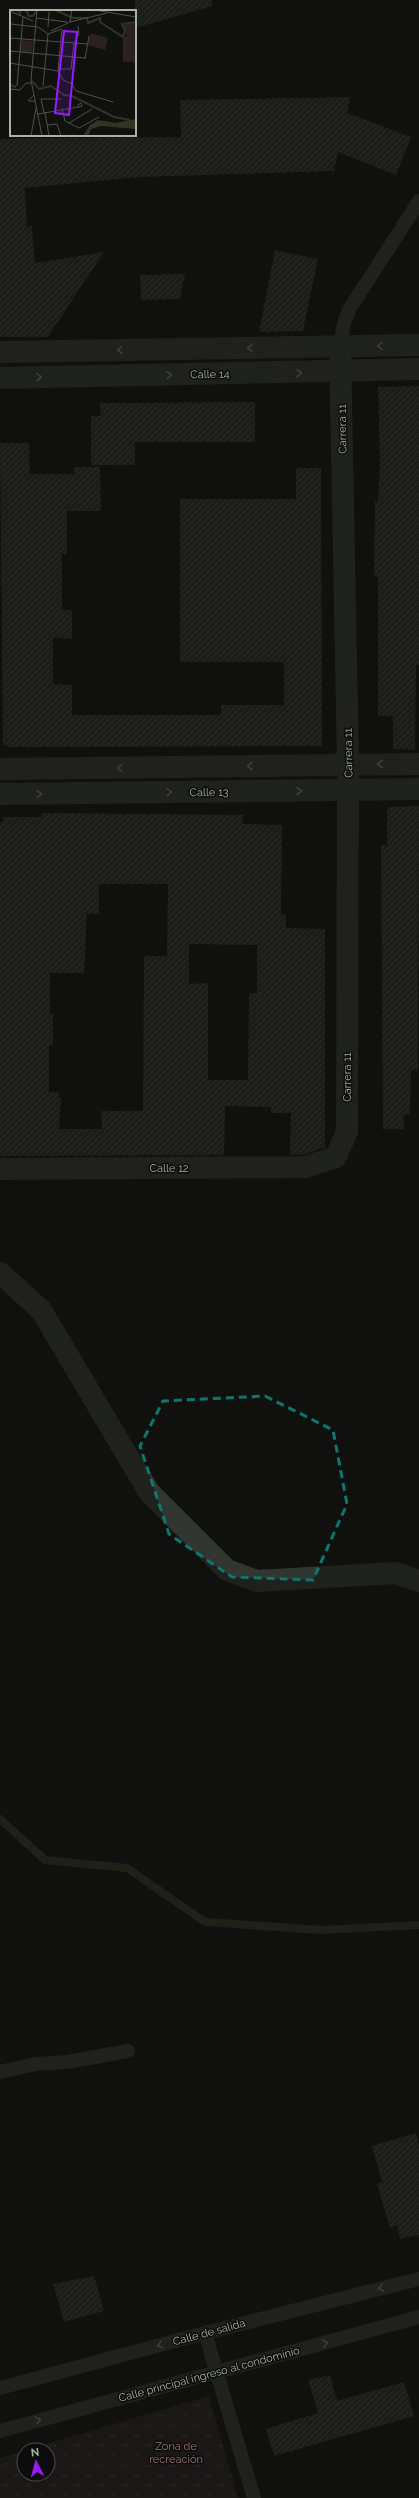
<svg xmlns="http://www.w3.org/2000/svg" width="419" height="2498" viewBox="0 0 419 2498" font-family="Raleway,sans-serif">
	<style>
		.park { fill: url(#park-tufts) }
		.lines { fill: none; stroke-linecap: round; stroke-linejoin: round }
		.stream { stroke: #303525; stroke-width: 8 }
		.building { fill: url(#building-hatch); fill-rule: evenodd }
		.lane { stroke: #323630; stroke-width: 14 }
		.street { stroke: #323630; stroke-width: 22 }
		.oneway { stroke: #727b6d }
		.marked { fill: none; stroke: #0f766e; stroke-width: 3; stroke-dasharray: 8 5; stroke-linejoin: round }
		.labels { text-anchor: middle; stroke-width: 3; stroke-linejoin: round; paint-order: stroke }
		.street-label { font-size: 11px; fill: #a7b39f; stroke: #0b0c0b }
		.park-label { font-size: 11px; fill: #a07476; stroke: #0b0c0b }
		.inset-river { fill: none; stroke: #303525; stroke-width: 2 }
		.inset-road { fill: none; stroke: #4c5249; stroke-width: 1 }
		.view { fill: #9a1aff; fill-opacity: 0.15; stroke: #9a1aff; stroke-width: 2 }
		.inset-edge { fill: none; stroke: #a7b39f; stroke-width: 2 }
	</style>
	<defs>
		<pattern id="park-tufts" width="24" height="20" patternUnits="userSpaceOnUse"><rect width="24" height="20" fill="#2c2122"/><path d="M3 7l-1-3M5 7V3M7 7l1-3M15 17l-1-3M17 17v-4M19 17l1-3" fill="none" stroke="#483f3f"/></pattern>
		<pattern id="building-hatch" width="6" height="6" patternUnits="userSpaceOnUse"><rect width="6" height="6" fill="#2b2e2a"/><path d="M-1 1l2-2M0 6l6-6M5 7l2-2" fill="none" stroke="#474a46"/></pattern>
	</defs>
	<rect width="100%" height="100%" fill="#10110f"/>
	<polygon class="park" points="209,2396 238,2498 0,2498 0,2458 24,2451 24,2474 48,2474 48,2450 26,2450"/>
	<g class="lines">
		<polyline class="stream" points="0,1819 45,1860 127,1868 205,1922 321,1930 419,1925"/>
	</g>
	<g class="building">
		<polygon points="135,0 212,0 212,6 135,28"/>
		<polygon points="350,97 347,113 411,137 396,175 338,152 334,171 138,177 25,188 27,227 32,226 35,263 104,252 48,337 0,337 0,139 181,137 180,100"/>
		<polygon points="275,250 318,259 303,331 259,332"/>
		<polygon points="185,274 180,299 141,300 140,275"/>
		<polygon points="419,386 419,665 416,665 415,750 393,749 393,716 378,716 378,577 374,577 375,501 378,501 380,462 378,387"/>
		<polygon points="255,402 255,442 135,442 135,465 91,465 91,416 101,416 100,403"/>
		<polygon points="0,443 29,443 30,474 75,474 74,467 100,467 101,511 67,511 67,554 62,554 62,609 72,610 72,639 53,638 53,684 72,685 72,715 221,715 221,705 284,705 284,662 180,662 180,499 296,499 296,468 321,468 322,746 7,747 7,745 3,745"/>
		<polygon points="419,806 418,1071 411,1070 410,1114 403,1115 404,1129 383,1129 381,845 387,845 387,807"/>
		<path d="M 42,813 L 243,815 L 242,824 L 282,825 L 281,914 L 286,915 L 286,928 L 325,929 L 325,1147 L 303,1155 L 290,1155 L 291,1113 L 271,1113 L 271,1107 L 225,1106 L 224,1155 L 0,1156 L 0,822 L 3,822 L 3,817 L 42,817 ZM 99,884 L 168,884 L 167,956 L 144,956 L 143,1111 L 101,1111 L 102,1129 L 59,1129 L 61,1098 L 58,1098 L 59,1092 L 49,1092 L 49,1045 L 53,1045 L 53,1014 L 50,1014 L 50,973 L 84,973 L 87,914 L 99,914 ZM 189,944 L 257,945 L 257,993 L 249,993 L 248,1080 L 208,1080 L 208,983 L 189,984 Z"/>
		<polygon points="416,2133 419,2144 419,2235 400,2239 397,2225 390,2228 377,2184 382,2182 372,2146"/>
		<polygon points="94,2276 104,2311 64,2322 53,2284"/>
		<polygon points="330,2375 337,2401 404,2382 414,2416 274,2456 266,2429 318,2413 308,2380"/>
	</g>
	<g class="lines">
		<g class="lane">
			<polyline points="340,347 344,323 349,310 419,201"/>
			<polyline points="0,2072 36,2064 67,2062 128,2051"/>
			<polyline points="205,2333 254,2498"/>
			<polyline points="0,2388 205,2333 419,2279"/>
			<polyline points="0,2431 419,2317"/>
		</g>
		<g class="street">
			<polyline points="0,352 419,345"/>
			<polyline points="0,378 419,369"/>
			<polyline points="0,769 419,764"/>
			<polyline points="0,794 419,789"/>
			<polyline points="0,1169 305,1167 336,1157 347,1131 348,765 340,347"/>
			<polyline points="0,1273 41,1310 149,1492 227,1570 257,1581 396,1573 419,1581"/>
		</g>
	</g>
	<defs><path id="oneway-chevron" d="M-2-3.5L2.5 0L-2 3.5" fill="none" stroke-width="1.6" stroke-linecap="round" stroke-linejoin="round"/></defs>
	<g class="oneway">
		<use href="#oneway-chevron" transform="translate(380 346) rotate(179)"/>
		<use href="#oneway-chevron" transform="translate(250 348) rotate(179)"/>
		<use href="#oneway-chevron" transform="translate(120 350) rotate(179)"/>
		<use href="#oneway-chevron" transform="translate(299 373) rotate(-1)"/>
		<use href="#oneway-chevron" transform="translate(169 375) rotate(-1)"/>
		<use href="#oneway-chevron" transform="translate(39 377) rotate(-1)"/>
		<use href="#oneway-chevron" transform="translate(380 764) rotate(179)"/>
		<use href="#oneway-chevron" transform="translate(250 766) rotate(179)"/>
		<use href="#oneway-chevron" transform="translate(120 768) rotate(179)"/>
		<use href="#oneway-chevron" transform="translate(299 791) rotate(-1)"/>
		<use href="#oneway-chevron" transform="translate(169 792) rotate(-1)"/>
		<use href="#oneway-chevron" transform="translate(39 794) rotate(-1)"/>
		<use href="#oneway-chevron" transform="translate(381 2288) rotate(166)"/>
		<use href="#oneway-chevron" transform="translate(325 2343) rotate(-15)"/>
		<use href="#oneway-chevron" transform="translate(160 2345) rotate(165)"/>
		<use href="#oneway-chevron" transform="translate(38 2420) rotate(-15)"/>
	</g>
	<path d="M0 0H419V2498H0ZM 265,1396 L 333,1430 L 347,1504 L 313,1580 L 232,1577 L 169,1534 L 140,1446 L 163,1401 Z" fill="#10110f" fill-opacity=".55" fill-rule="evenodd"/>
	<path class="marked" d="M 265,1396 L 333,1430 L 347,1504 L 313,1580 L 232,1577 L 169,1534 L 140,1446 L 163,1401 Z"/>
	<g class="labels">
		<g class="street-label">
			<text transform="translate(210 374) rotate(-1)" y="4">Calle 14</text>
			<text transform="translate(342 429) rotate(-91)" y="4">Carrera 11</text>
			<text transform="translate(348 753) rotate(-91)" y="4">Carrera 11</text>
			<text transform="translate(209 792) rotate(-1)" y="4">Calle 13</text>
			<text transform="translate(347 1077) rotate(-90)" y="4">Carrera 11</text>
			<text x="169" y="1172">Calle 12</text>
			<text transform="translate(209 2332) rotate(-15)" y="4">Calle de salida</text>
			<text transform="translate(209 2374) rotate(-15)" y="4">Calle principal ingreso al condominio</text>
		</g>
		<g class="park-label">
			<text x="176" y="2450">Zona de<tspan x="176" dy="13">recreación</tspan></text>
		</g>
	</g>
	<g transform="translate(10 10)">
		<rect width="126" height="126" fill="#10110f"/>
		<path d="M 126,13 L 126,52 L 113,52 L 113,28 L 117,26 L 113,15 Z" fill="#2c2122"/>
		<path d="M 81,23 L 98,28 L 95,40 L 77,35 Z" fill="#2c2122"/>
		<path d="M 12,30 L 23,31 L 22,42 L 10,42 Z" fill="#2c2122"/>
		<path d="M 126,109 L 126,119 L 91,116 L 81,119 L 78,126 L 73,126 L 80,115 L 88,110 L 106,113 Z" fill="#303525"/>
		<path class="inset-river" d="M 16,0 L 19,6 L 23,6 L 27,0M 45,0 L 63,8 L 77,8 L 78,13 L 90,8 L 90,12 L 113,27 L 115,20 L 112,14 L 126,12M 0,68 L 0,75 L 6,77M 22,71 L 29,79 L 41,76 L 54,85 L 62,86 L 104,107 L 120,110"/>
		<path class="inset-road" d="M 1,0 L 10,1 L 10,6M 27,0 L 21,70 L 32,126M 85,0 L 126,7M 0,1 L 23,11M 26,8 L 57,12M 60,12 L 62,0M 0,14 L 28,17 L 38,24 L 52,19 L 48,61 L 53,70 L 62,74 L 66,81 L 103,92M 38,17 L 39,2M 41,21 L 60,12 L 97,3M 0,28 L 77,34M 0,41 L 75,48M 75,49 L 79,26M 0,53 L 48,61M 48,59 L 61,59 L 64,33 L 69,24 L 68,16M 7,76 L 13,7M 33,76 L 38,24M 0,79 L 10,80 L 16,73 L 21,73M 24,85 L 18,91 L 25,91M 71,93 L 72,96 L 69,97 L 68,95 ZM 52,98 L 55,111 L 69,118 L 89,107M 35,102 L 39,126M 34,103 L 31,89 L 51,89M 28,104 L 69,97M 59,113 L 82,99M 37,115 L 47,114 L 51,126M 21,126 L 26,98"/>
		<path class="view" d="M 54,21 L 67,22 L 59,105 L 45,103 Z"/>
		<rect width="126" height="126" class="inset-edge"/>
	</g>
	<g transform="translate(36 2462) rotate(354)"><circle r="19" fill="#0b0c0b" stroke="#494f46"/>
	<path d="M0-3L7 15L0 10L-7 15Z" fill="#9a1aff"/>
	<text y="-6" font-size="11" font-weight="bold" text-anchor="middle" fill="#a7b39f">N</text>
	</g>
</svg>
